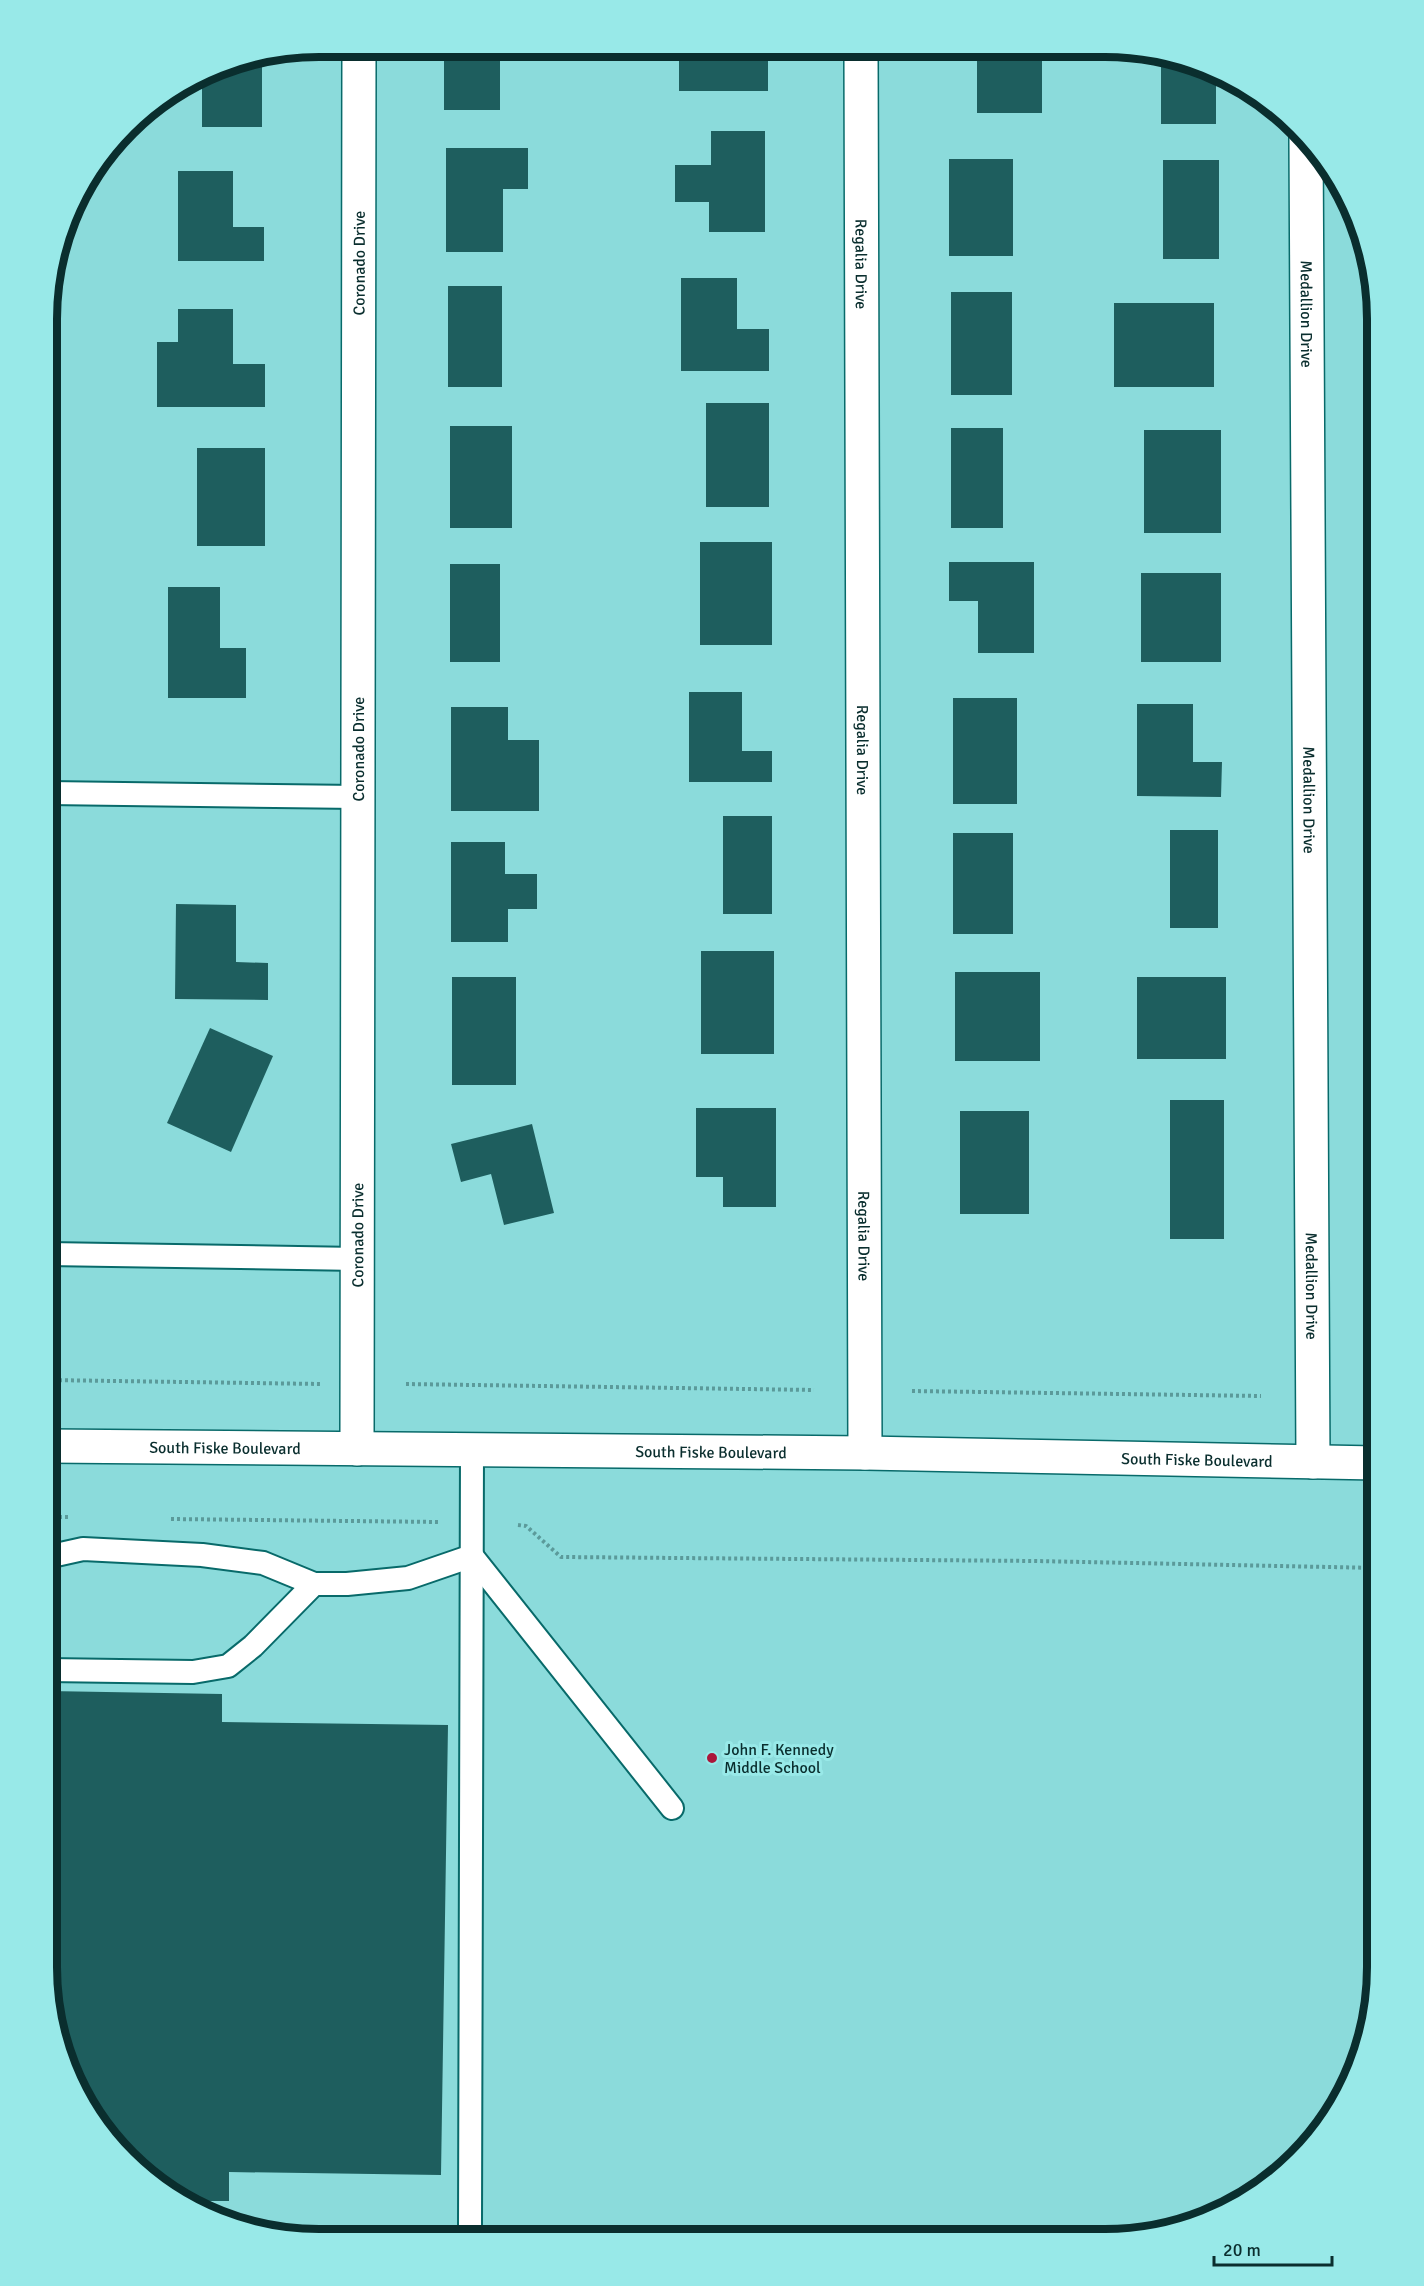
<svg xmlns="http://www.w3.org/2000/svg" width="1424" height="2286" viewBox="0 0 1424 2286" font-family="Signika,sans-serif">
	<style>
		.building { fill: #1e5e5e }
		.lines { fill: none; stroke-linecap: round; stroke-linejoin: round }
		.service-casing { stroke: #086a6a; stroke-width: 26 }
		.minor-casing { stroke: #086a6a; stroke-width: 36 }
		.secondary-casing { stroke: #086a6a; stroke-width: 36 }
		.path { stroke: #5b9a9a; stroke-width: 4; stroke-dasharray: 3 3; stroke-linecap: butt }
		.service { stroke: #fff; stroke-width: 22 }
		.minor { stroke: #fff; stroke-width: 33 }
		.secondary { stroke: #fff; stroke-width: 33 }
		.poi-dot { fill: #ab163a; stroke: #98e9e8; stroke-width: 2 }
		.labels { text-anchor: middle; stroke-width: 6; stroke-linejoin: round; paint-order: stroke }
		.street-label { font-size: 16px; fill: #0a2e2e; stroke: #98e9e8 }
		.poi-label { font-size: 16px; fill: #0a2e2e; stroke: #98e9e8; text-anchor: start }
		.rim { fill: none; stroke: #0a2e2e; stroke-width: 8 }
	</style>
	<rect width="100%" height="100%" fill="#8bdbdb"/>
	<g class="building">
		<rect x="444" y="47" width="56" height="63"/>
		<polygon points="679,48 735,48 735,59 768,59 768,91 679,91"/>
		<polygon points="947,48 1042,49 1042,113 977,113 977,59 947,59"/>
		<polygon points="1161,54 1216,71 1216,124 1161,124"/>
		<polygon points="262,58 262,127 202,127 202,75 215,67"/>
		<polygon points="711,131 765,131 765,232 709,232 709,202 675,202 675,165 711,165"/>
		<polygon points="446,148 528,148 528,189 503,189 503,252 446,252"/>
		<rect x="949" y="159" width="64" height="97"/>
		<rect x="1163" y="160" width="56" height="99"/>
		<polygon points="178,171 233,171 233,227 264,227 264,261 178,261"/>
		<polygon points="681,278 737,278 737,329 769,329 769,371 681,371"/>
		<rect x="448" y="286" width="54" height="101"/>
		<rect x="951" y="292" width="61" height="103"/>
		<rect x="1114" y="303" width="100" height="84"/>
		<polygon points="178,309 233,309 233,364 265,364 265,407 157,407 157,342 178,342"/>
		<rect x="706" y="403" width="63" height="104"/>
		<rect x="450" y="426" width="62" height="102"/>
		<rect x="951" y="428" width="52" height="100"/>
		<rect x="1144" y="430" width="77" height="103"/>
		<rect x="197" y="448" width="68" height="98"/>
		<rect x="700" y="542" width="72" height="103"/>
		<polygon points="949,562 1034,562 1034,653 978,653 978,601 949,601"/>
		<rect x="450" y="564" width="50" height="98"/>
		<rect x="1141" y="573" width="80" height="89"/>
		<polygon points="168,587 220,587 220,648 246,648 246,698 168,698"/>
		<polygon points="689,692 742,692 742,751 772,751 772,782 689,782"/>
		<rect x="953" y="698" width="64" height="106"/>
		<polygon points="1137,704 1193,704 1193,762 1222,762 1221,797 1137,796"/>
		<polygon points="451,707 508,707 508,740 539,740 539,811 451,811"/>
		<rect x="723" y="816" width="49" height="98"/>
		<rect x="1170" y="830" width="48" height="98"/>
		<rect x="953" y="833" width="60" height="101"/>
		<polygon points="451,842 505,842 505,874 537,874 537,909 508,909 508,942 451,942"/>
		<polygon points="176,904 236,905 236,962 268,963 268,1000 175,999"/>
		<rect x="701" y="951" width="73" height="103"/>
		<rect x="955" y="972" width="85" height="89"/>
		<rect x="452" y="977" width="64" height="108"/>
		<rect x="1137" y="977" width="89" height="82"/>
		<polygon points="210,1028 273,1056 231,1152 167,1123"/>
		<rect x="1170" y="1100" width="54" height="139"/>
		<polygon points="696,1108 776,1108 776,1207 723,1207 723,1177 696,1177"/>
		<rect x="960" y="1111" width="69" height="103"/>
		<polygon points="532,1124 554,1213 504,1225 491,1174 461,1182 451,1144"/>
		<polygon points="48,1691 222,1694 222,1722 448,1725 441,2175 229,2172 229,2201 210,2201 210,2216 153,2183 103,2133 67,2071 46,1967"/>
	</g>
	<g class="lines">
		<g class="service-casing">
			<g id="service">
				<polyline points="48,793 358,797"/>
				<polyline points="47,1254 358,1259"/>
				<polyline points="472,1450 470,2227 474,2238"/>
				<polyline points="47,1557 83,1549 202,1555 263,1563 314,1584 347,1584 408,1578 472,1556 672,1808"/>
				<polyline points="47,1670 193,1672 228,1666 253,1646 314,1584"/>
			</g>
		</g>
		<g class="minor-casing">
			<g id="minor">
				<path id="s1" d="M 861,48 L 865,1453"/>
				<path id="s2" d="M 1306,138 L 1313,1462"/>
				<path id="s3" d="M 357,1449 L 359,47"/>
			</g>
		</g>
		<g class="secondary-casing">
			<g id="secondary">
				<path id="s4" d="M 47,1446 L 865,1453 L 1377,1463"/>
			</g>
		</g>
		<g class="path">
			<polyline points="47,1380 320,1384"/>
			<polyline points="406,1384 814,1390"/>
			<polyline points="912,1391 1261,1396"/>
			<polyline points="1368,1397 1377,1397"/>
			<polyline points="47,1517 70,1517"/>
			<polyline points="171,1519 439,1522"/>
			<polyline points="518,1525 526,1526 561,1557 1036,1561 1377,1568"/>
		</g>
		<use href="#service" class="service"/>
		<use href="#minor" class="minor"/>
		<use href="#secondary" class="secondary"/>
	</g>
	<circle class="poi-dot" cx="712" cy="1758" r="6"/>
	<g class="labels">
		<g class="street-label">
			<text dy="6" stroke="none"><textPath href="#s3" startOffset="1186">Coronado Drive</textPath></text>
			<text dy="6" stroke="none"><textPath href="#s1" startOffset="216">Regalia Drive</textPath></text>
			<text dy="6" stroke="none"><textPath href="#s2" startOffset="176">Medallion Drive</textPath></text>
			<text dy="6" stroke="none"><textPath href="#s3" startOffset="700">Coronado Drive</textPath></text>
			<text dy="6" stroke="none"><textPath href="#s1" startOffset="702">Regalia Drive</textPath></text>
			<text dy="6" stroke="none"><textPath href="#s2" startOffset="662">Medallion Drive</textPath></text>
			<text dy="6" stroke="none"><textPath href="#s3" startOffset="214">Coronado Drive</textPath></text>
			<text dy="6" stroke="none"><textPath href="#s1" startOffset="1188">Regalia Drive</textPath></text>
			<text dy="6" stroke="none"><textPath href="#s2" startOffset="1148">Medallion Drive</textPath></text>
			<text dy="6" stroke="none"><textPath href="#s4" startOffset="178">South Fiske Boulevard</textPath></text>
			<text dy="6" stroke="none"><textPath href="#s4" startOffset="664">South Fiske Boulevard</textPath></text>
			<text dy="6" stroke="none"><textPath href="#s4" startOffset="1150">South Fiske Boulevard</textPath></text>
		</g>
		<g class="poi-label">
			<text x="724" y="1755">John F. Kennedy<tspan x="724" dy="18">Middle School</tspan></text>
		</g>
	</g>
	<path d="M0 0H1424V2286H0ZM319 57H1105A262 262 0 0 1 1367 319V1967A262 262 0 0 1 1105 2229H319A262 262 0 0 1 57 1967V319A262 262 0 0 1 319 57Z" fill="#98e9e8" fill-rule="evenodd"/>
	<path class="rim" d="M319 57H1105A262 262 0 0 1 1367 319V1967A262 262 0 0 1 1105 2229H319A262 262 0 0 1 57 1967V319A262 262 0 0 1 319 57Z"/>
	<path d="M1214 2256v9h118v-9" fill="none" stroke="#0a2e2e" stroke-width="3"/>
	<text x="1223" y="2256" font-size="18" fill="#0a2e2e" stroke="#98e9e8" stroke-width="4.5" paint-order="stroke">20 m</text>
</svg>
